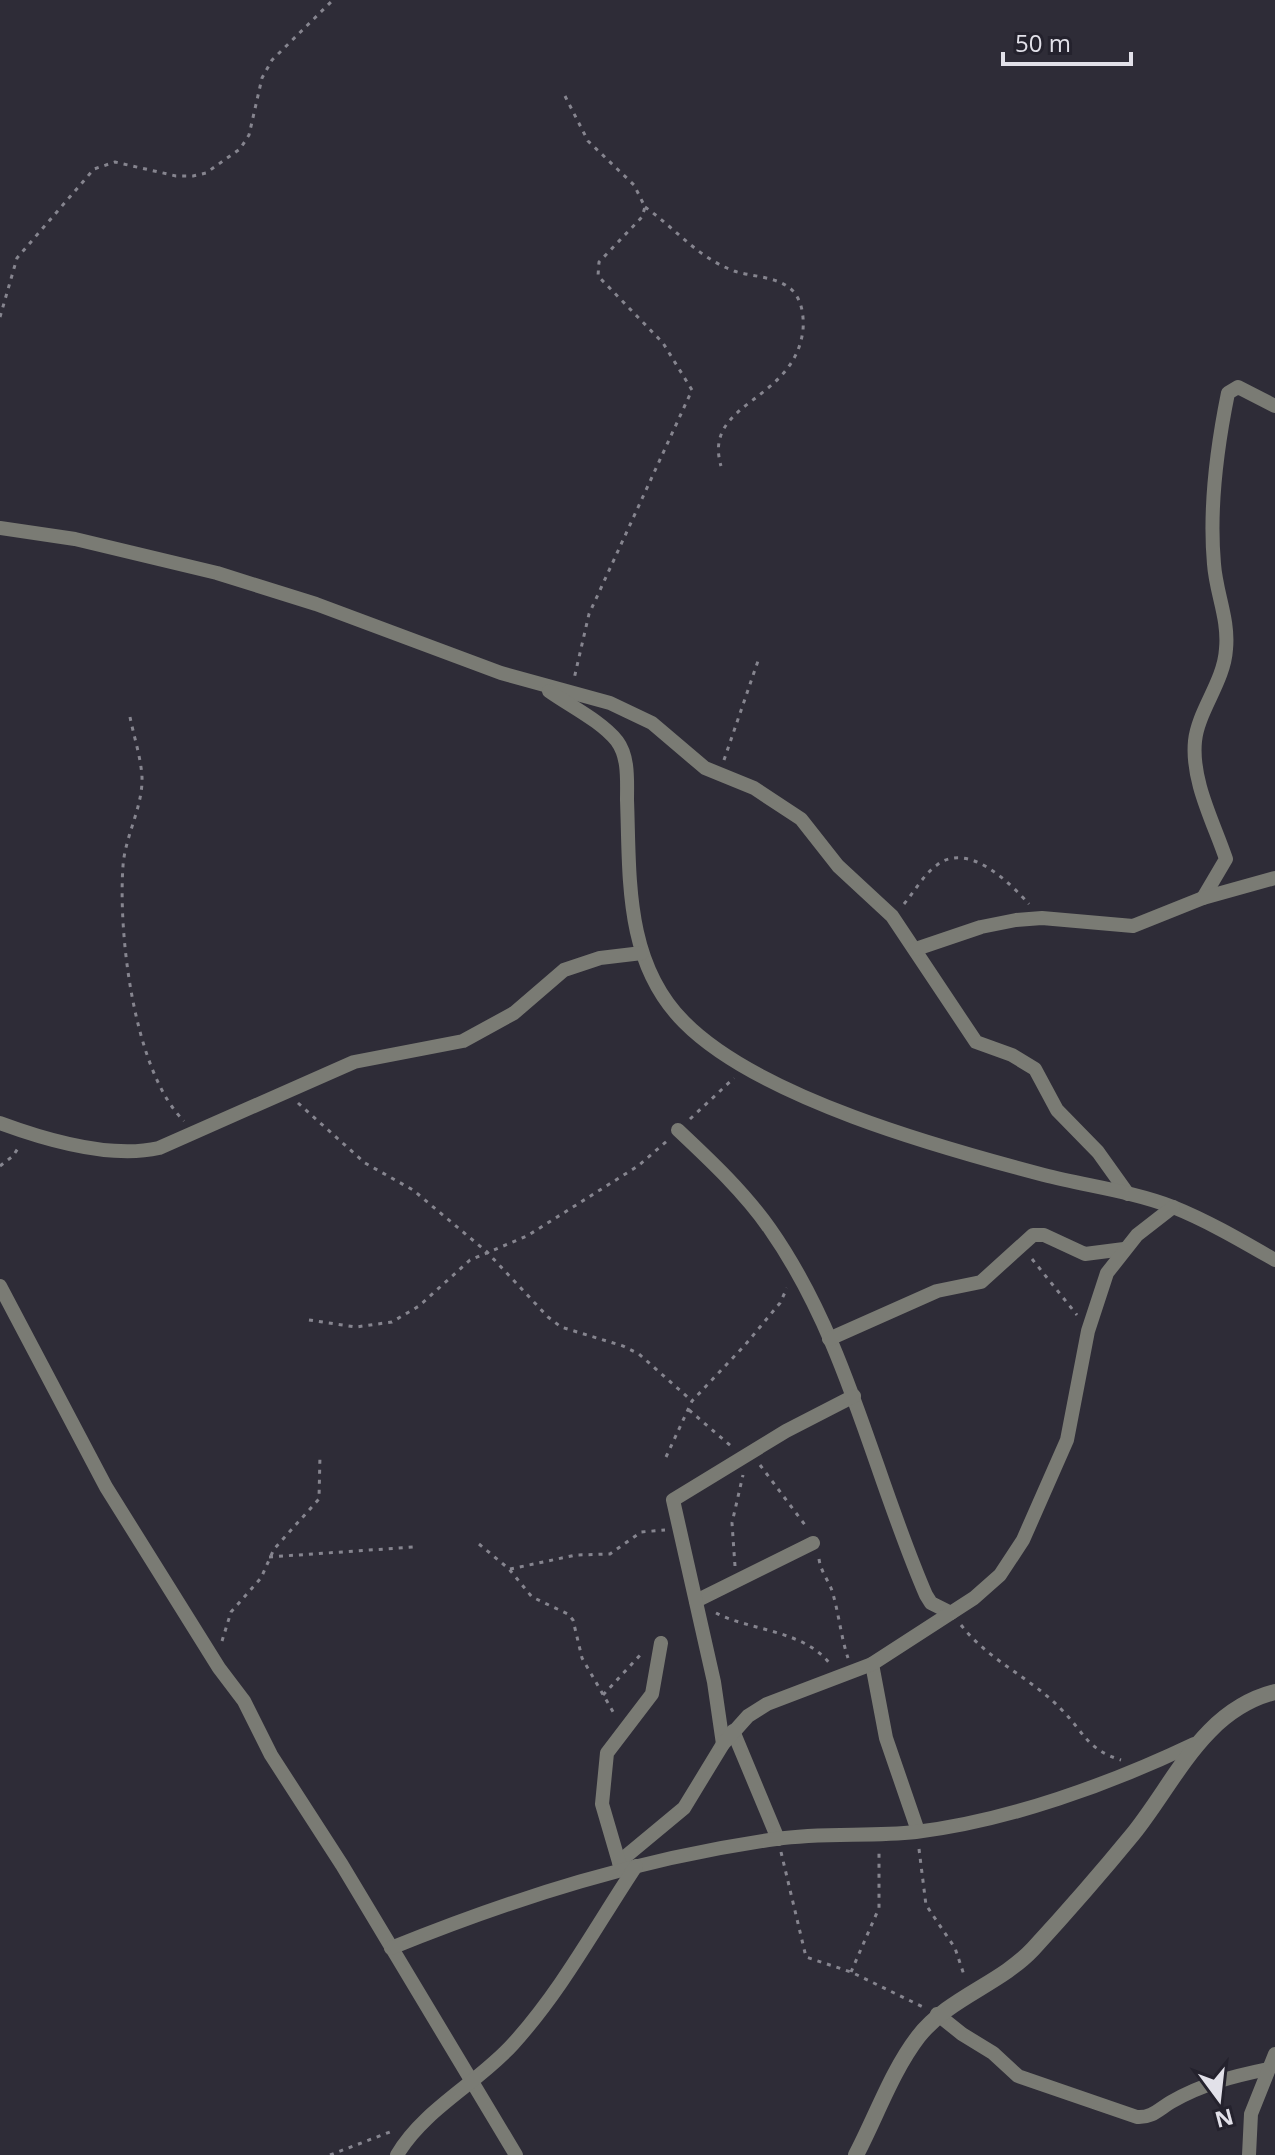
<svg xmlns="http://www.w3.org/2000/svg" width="1275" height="2155" viewBox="0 0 1275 2155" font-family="'Open Sans',sans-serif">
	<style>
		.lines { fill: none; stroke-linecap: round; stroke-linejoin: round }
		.path { stroke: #86858f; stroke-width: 3; stroke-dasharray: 4 6; stroke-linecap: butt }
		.minor { stroke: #7a7b74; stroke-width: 14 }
		.tertiary { stroke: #7a7b74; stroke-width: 16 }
	</style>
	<rect width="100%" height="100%" fill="#2e2c37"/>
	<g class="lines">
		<g class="path">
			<polyline points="565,96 588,141 634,185 645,207 642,217 599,262 598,276 663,343 692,390 589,614 574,679"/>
			<path d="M 645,207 C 676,229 697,257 734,271 C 752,277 777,276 792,290 C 802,300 804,316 803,330 C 794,403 702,401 721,466"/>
			<polyline points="0,317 17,258 94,169 115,162 176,176 193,176 206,173 240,149 249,135 262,78 272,60 333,0"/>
			<path d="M 130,717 C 134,737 141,758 142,777 C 143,807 125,836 123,866 C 118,934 134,1072 184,1121"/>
			<polyline points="724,760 759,658"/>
			<path d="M 904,904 C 915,891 923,875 937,865 C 968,841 1009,882 1029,904"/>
			<polyline points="298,1103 365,1163 413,1190 487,1252 548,1317 561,1327 623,1346 639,1354 692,1401"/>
			<polyline points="690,1119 734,1078"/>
			<polyline points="0,1166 13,1156 20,1145"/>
			<polyline points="1032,1259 1077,1315"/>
			<polyline points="309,1320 356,1327 392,1322 419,1306 470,1260 527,1236 638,1166 667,1141"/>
			<polyline points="689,1410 731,1446"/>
			<polyline points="666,1457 692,1401 745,1345 780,1303 787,1288"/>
			<polyline points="760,1465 808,1529"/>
			<polyline points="479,1544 509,1569 532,1597 568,1614 573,1620 582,1658 616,1717"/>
			<polyline points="269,1557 414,1547"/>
			<path d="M 819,1559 C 821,1573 830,1582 833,1594 C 839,1615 841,1637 848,1658"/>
			<polyline points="735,1566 732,1523 743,1475"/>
			<polyline points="510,1569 576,1555 610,1554 641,1532 665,1530"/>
			<path d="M 716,1613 C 751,1631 804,1630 830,1664"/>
			<path d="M 961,1625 C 989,1661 1030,1677 1061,1709 C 1085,1733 1086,1749 1121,1760"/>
			<polyline points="222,1641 231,1612 261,1578 274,1549 319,1499 320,1455"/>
			<polyline points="603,1695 643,1652"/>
			<polyline points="919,1849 926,1905 955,1948 965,1978"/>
			<polyline points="781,1852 806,1957 851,1972 923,2007"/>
			<polyline points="851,1972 879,1908 879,1850"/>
			<polyline points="330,2155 395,2130"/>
		</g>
		<g class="minor">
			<polyline points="0,528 75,539 217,573 316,604 501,673 610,703 652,723 705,768 754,788 801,819 838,866 892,916 976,1042 1012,1055 1035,1069 1057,1110 1098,1152 1128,1194"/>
			<path d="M 549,691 C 570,706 601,721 617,741 C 629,757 627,781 627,800 C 630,877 624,962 684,1022 C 759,1098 941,1148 1044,1175 C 1087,1186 1131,1191 1173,1207 C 1208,1221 1242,1241 1275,1260"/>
			<path d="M 1203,898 L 1226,859 C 1214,823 1191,781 1195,741 C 1198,711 1224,682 1226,649 C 1229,619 1216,593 1214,564 C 1209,509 1217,447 1228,393 L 1238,387 L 1275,406"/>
			<polyline points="916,949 981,927 1016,920 1042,918 1133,926 1203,898 1275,878"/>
			<path d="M 0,1123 C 46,1140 110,1159 159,1148 L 354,1062 L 463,1041 L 514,1013 L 564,970 L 600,958 L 642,953"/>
			<path d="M 678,1130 C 711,1161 744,1192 770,1229 C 847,1339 873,1473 926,1595 L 931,1603 L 951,1613"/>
			<polyline points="0,1286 106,1487 219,1668 244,1701 271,1755 342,1865 516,2155"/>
			<polyline points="829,1339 937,1291 981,1282 1033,1235 1044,1235 1085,1254 1124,1249"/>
			<polyline points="696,1601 813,1543"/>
			<polyline points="872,1664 886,1738 918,1831"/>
			<polyline points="733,1731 778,1839"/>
			<polyline points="723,1744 714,1682 673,1500 786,1431 854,1396"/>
			<polyline points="619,1862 684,1808 723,1744 748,1716 767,1704 872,1664 974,1598 1000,1575 1023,1540 1067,1440 1088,1331 1107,1273 1137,1235 1173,1207"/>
			<polyline points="621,1869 602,1804 607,1753 652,1694 661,1643"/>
			<path d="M 391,1948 C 517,1897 641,1858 776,1839 C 823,1832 870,1837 916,1832 C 1008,1821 1110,1784 1194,1744"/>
			<path d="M 937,2014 L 962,2034 L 993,2053 L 1018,2076 L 1137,2117 C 1152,2118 1159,2109 1171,2102 C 1202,2084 1234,2076 1268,2069"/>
			<path d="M 397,2155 C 424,2109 478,2083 513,2044 C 562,1990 596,1926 636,1866"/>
			<polyline points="1249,2155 1251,2114 1275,2054"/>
		</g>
		<path class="tertiary" d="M 856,2155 C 876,2117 892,2071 918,2037 C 949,1997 999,1985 1033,1949 C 1067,1912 1101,1873 1133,1834 C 1175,1782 1203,1710 1275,1692"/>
	</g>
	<g transform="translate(1219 2099) rotate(165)" stroke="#24222d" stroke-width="6" paint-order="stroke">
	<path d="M0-6L14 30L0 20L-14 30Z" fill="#e2e1e9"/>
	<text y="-12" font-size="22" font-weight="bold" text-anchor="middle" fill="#e2e1e9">N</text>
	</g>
	<path d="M1003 52v12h128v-12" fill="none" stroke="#e2e1e9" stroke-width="4"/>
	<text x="1015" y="52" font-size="24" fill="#e2e1e9" stroke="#24222d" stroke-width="6" paint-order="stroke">50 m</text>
</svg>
